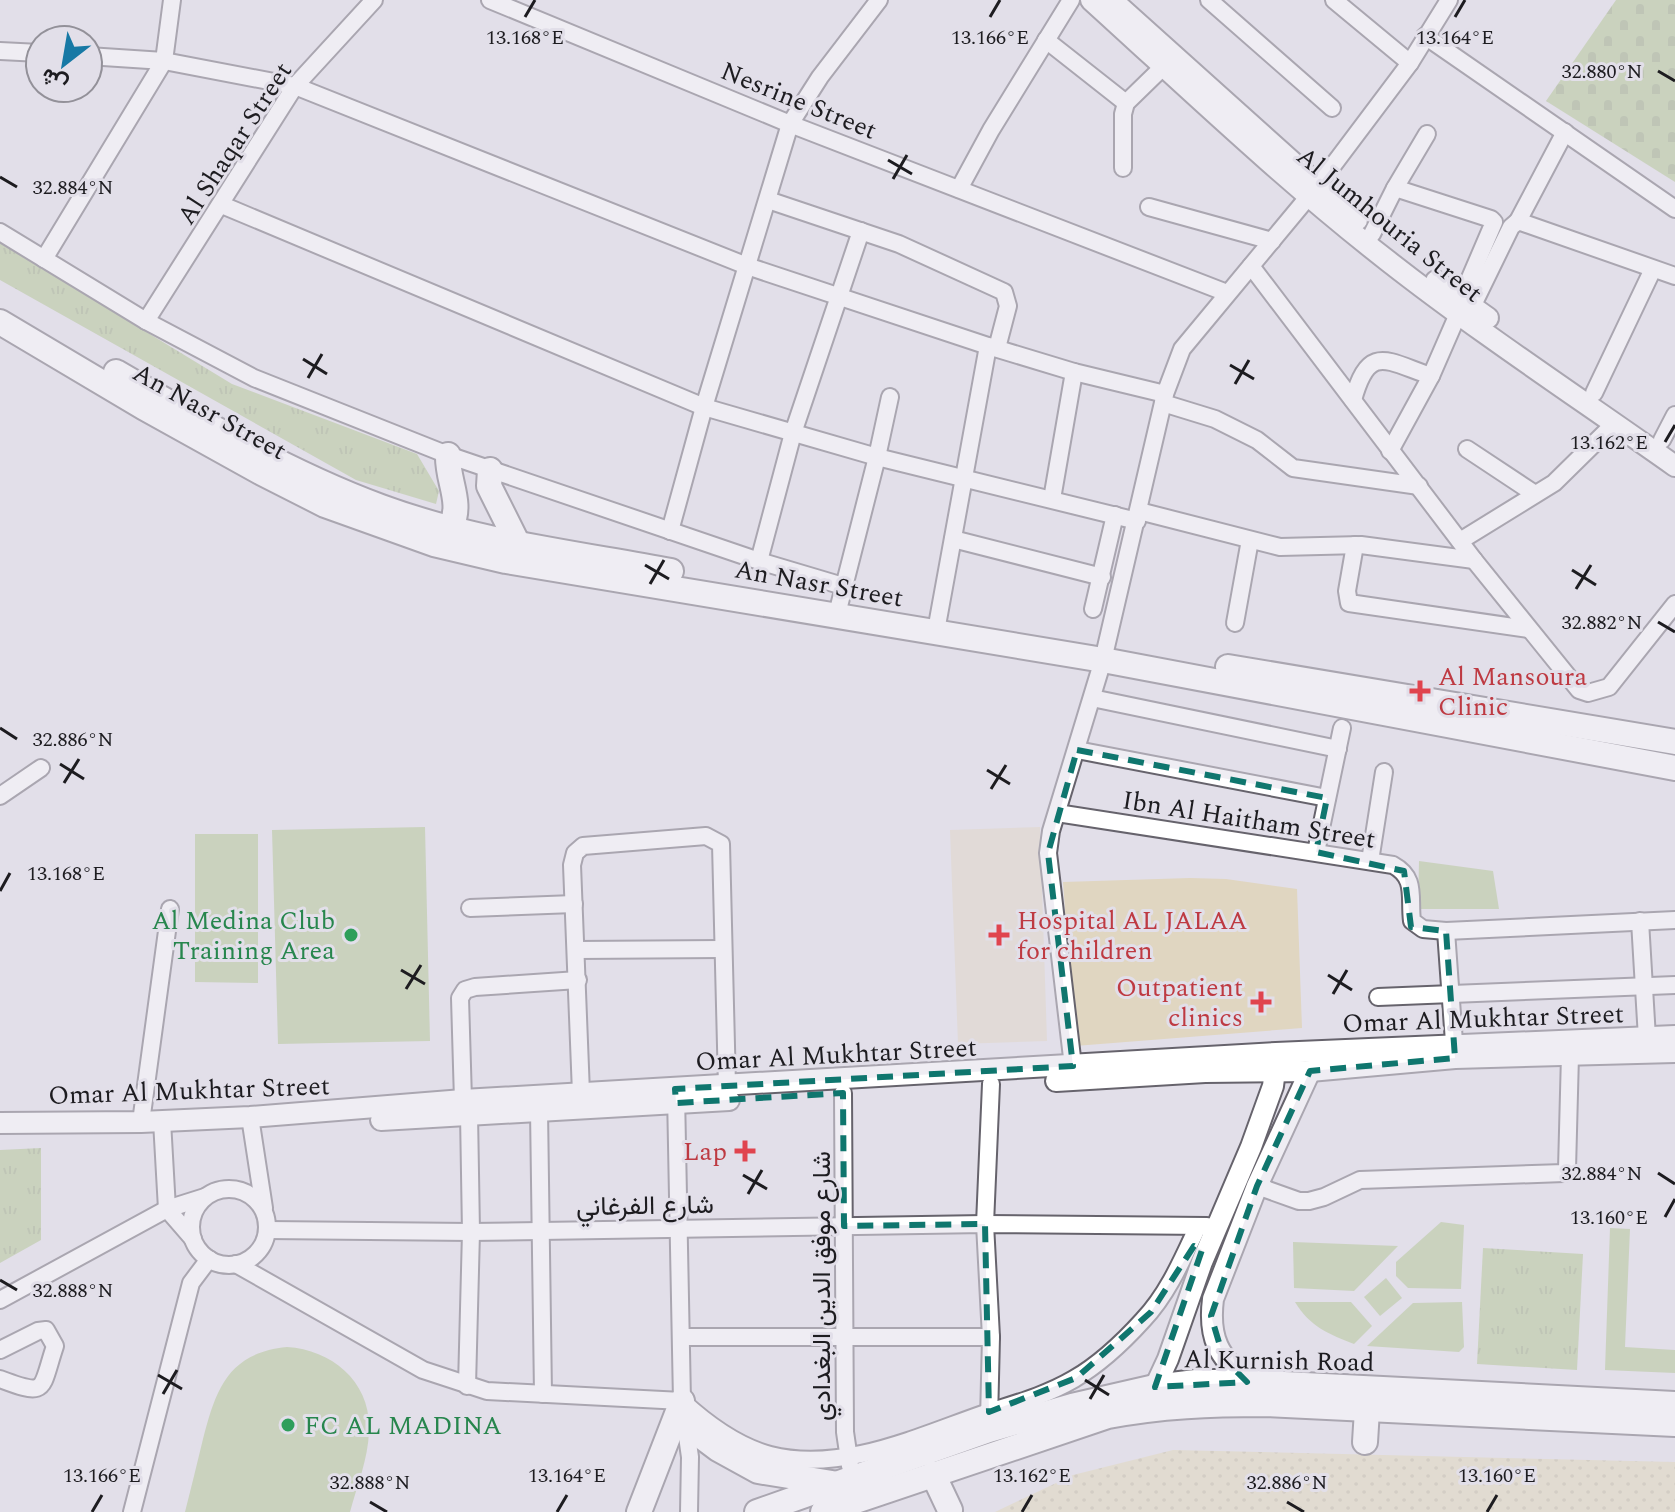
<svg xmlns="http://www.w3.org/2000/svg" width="1675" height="1512" viewBox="0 0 1675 1512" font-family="Spectral,Vazirmatn,serif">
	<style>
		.medical { fill: #e0d6c1 }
		.grass { fill: url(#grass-tufts) }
		.sand { fill: url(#sand-dots) }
		.cemetery { fill: url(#cemetery-stones) }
		.garden { fill: #adc38b }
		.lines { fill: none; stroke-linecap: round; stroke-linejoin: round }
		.minor-casing { stroke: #66636c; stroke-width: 20 }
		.major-casing { stroke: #66636c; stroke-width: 24 }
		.highway-casing { stroke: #66636c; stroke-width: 28 }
		.minor { stroke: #fff; stroke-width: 16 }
		.major { stroke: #fff; stroke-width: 20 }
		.highway { stroke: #fff; stroke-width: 24 }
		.marked { fill: none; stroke: #0f766e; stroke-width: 6; stroke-dasharray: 16 10; stroke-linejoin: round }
		.ticks { fill: none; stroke: #1d1c20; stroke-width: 3 }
		.health-dot { fill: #e0444e; stroke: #e2dfe9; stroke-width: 3 }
		.leisure-dot { fill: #2e9e5b; stroke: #e2dfe9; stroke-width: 3 }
		.labels { text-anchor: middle; stroke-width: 6; stroke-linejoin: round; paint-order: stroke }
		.street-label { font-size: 26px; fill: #1d1c20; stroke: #e2dfe9 }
		.health-label { font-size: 26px; fill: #be3a42; stroke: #e2dfe9; text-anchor: start }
		.leisure-label { font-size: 26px; fill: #27864d; stroke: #e2dfe9; text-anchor: end }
		.ticks-label { font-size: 20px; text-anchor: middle; fill: #1d1c20; stroke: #e2dfe9; stroke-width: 6; stroke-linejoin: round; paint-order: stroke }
	</style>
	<defs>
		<pattern id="grass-tufts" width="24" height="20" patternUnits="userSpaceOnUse" patternTransform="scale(2)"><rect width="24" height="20" fill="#adc38b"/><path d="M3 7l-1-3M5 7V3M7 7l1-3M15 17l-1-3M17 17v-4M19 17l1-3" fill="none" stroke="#94a778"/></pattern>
		<pattern id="sand-dots" width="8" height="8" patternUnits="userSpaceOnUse" patternTransform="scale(2)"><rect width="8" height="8" fill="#e1d8b3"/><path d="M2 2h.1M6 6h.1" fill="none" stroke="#c1b99a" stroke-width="1.8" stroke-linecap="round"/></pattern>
		<pattern id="cemetery-stones" width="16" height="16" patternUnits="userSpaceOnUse" patternTransform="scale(2)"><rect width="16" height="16" fill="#adc38b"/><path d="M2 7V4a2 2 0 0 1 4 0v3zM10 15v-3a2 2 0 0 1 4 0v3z" fill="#94a778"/></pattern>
	</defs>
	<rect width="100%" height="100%" fill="#e2dfe9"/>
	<g class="medical">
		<polygon points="1040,827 1047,1041 958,1044 950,830"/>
		<polygon points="1190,878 1226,879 1297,889 1302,1028 1075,1046 1063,882"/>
	</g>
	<g class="grass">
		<polygon points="0,243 232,384 417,454 439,491 436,504 356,480 0,280"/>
		<polygon points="41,1148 41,1240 0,1263 0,1150"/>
		<polygon points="1483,1248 1583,1254 1577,1370 1477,1364"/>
	</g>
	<polygon class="sand" points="1173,1450 1675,1462 1675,1512 995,1512 1073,1475"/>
	<polygon class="cemetery" points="1616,0 1675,0 1675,182 1546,101"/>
	<g class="garden">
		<polygon points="425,827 430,1041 278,1044 272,830"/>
		<polygon points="195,834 258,834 258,983 195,982"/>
		<polygon points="1419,861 1493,871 1499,909 1418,909"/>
		<polygon points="1441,1222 1464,1225 1461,1289 1408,1288 1396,1276 1396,1262"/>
		<polygon points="1610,1228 1630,1229 1625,1347 1675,1350 1675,1373 1605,1370"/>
		<polygon points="1293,1242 1398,1246 1354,1291 1294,1288"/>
		<polygon points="1386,1278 1402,1298 1380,1316 1364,1297"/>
		<path d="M 1295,1302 L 1351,1302 L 1372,1326 L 1354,1344 C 1330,1335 1309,1326 1295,1302 Z"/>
		<polygon points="1462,1302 1464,1347 1459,1352 1367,1346 1413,1303"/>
		<path d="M 287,1347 C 333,1350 372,1383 369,1432 C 368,1459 357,1486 350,1512 L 185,1512 C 191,1488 197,1464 203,1439 C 216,1389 228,1353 287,1347 Z"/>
	</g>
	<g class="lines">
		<g class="minor-casing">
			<g id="minor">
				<polyline points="490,0 790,124 1227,293"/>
				<polyline points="1209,0 1332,108"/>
				<polyline points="1334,0 1410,63"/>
				<polyline points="1425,36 1675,209"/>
				<polyline points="1046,40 1126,103"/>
				<polyline points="0,51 40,53"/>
				<polyline points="88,56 164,61 295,86 747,266 988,346 1074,372 1165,394"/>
				<polyline points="1123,168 1123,114 1126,103 1164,66"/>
				<polyline points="1395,188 1491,219 1494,222 1461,299"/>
				<polyline points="959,189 991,130 1071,0"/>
				<polyline points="768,200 899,244 1004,292 1008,306 997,348"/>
				<polyline points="222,205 704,407 877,457 1137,521"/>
				<polyline points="1149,207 1272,241"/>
				<polyline points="1518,221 1565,132"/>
				<polyline points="0,232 146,321 254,378 448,455 759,561 843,586"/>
				<polyline points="1372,234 1395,188 1427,134"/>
				<polyline points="44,259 164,61 172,0"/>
				<polyline points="1251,266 1474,560 1579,690 1588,693 1609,687 1675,604"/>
				<polyline points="1472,307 1511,227 1518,221 1675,276"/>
				<polyline points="146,321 295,86 374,0"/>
				<polyline points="1594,393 1653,269"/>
				<path d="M 1353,400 C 1369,343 1386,361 1431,376"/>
				<polyline points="1163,403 1215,419 1257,440 1293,468 1419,486"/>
				<polyline points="1662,440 1675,415"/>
				<polyline points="1467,449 1535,494"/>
				<polyline points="1390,451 1431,376 1458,314"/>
				<polyline points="1052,499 1074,372"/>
				<polyline points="1139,511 1280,547 1361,545 1474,560"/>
				<polyline points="670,531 704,407 790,124 820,77 879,0"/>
				<polyline points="953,539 1102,577"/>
				<polyline points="1460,541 1554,483 1615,423"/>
				<polyline points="1355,545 1347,591 1349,603 1528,629"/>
				<polyline points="759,561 793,433 861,231"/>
				<polyline points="1093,609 1115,515"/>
				<polyline points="837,614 877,457 890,397"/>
				<polyline points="1235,623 1250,540"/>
				<polyline points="936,631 988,346"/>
				<polyline points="1092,698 1338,749"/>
				<polyline points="1077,750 1327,798"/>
				<polyline points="0,796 41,768"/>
				<path d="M 1057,813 L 1393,865 C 1417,878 1409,897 1412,921 L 1423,929 L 1446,931 L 1675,920"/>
				<polyline points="1316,852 1342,728"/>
				<polyline points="1370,861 1384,772"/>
				<polyline points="470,908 574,904"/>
				<polyline points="1640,921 1647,1038"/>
				<polyline points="1446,931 1455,1056"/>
				<polyline points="576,950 722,949"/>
				<polyline points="1378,997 1675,985"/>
				<polyline points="1073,1066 1048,853 1051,831 1103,660 1165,394 1182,349 1319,184 1410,63 1449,0"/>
				<polyline points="581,1093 572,865 575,853 583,846 706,836 721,844 727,1086"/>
				<polyline points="843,1093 845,1432 850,1466"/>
				<polyline points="676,1094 682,1401 690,1457 689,1512"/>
				<polyline points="463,1100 460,998 465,990 475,987 578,980"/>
				<polyline points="539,1110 543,1394"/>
				<polyline points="250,1117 264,1208"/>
				<polyline points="162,1121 167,1209 193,1239"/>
				<polyline points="141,1122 170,909"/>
				<polyline points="1257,1186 1299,1201 1309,1201 1324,1197 1360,1180 1564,1173 1567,1169 1570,1055"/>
				<circle cx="229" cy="1227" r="38"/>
				<polyline points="267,1230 471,1232 985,1224 1207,1226"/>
				<path d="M 236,1264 L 423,1370 L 487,1391 L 682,1401 C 707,1424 737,1446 770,1455 C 841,1473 917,1437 983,1414 C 1014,1404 1045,1396 1074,1379 C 1098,1365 1124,1341 1143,1320 C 1168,1294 1183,1258 1198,1226"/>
				<polyline points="0,1300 167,1209 205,1197"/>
				<polyline points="681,1337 991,1337"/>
				<path d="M 0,1350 L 38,1331 L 46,1330 L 55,1346 C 40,1391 48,1397 0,1379"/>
				<polyline points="467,1386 471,1232 469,1114"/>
				<polyline points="989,1420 991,1337 985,1224 991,1084"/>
				<polyline points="132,1512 191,1283 209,1259"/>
			</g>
		</g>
		<g class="major-casing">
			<g id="major">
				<path d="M 1091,0 C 1188,88 1284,180 1388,261 C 1480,333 1579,398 1675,466"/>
				<polyline points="1112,0 1357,220"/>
				<polyline points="1436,281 1488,318"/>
				<polyline points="1056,1081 1205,1072 1310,1071 1455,1058 1675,1052"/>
				<polyline points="381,1120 729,1100"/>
				<polyline points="0,1123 141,1122 250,1117 463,1100 1276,1053 1675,1036"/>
				<path d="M 1247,1382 C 1219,1356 1208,1339 1213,1299 L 1257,1186 L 1310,1071"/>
				<polyline points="1155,1387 1168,1359 1202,1262 1251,1147 1273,1086 1276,1062"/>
			</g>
		</g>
		<g class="highway-casing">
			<g id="highway">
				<polyline points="0,322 143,407 262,473 325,505 434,544 506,561 1103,660 1675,768"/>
				<path d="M 116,372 C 200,421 289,473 381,507 C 473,541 575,553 671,571"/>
				<path d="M 448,455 C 447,481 463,502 451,527"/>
				<polyline points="490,470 489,486 517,542"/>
				<polyline points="1228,667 1675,742"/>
				<polyline points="686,1425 718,1449 758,1471 832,1483"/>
				<polyline points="1365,1442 1367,1410"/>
				<polyline points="933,1474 950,1510"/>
				<polyline points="639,1512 682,1401"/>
				<polyline points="757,1512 989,1430 1072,1406 1155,1387 1196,1382 1247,1382 1675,1404"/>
				<path d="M 823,1512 L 1108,1416 C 1161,1406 1211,1404 1265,1404 L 1675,1424"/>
			</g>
		</g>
		<use href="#minor" class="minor"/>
		<use href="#major" class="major"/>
		<use href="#highway" class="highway"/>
	</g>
	<path d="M0 0H1675V1512H0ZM 1077,750 L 1327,798 L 1316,852 L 1404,871 L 1411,927 L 1446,931 L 1455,1058 L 1310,1071 L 1257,1186 L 1211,1316 L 1224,1359 L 1247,1382 L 1155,1387 L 1202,1250 L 1194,1246 L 1151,1312 L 1076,1378 L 989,1412 L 985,1224 L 844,1226 L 843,1093 L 676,1103 L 675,1089 L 1073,1066 L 1048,853 Z" fill="#e2dfe9" fill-opacity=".55" fill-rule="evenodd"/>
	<path class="marked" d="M 1077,750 L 1327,798 L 1316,852 L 1404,871 L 1411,927 L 1446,931 L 1455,1058 L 1310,1071 L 1257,1186 L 1211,1316 L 1224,1359 L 1247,1382 L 1155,1387 L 1202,1250 L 1194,1246 L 1151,1312 L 1076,1378 L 989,1412 L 985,1224 L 844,1226 L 843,1093 L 676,1103 L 675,1089 L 1073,1066 L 1048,853 Z"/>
	<path class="ticks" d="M 525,17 L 535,0M 990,17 L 1000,0M 1455,17 L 1465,0M 1658,71 L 1675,81M 888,160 L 912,174M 0,177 L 17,187M 893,179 L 907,155M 303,359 L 327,374M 1230,365 L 1254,379M 308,378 L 322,354M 1235,384 L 1249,360M 1665,442 L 1675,425M 645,565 L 669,579M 1572,570 L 1596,585M 650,584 L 664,560M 1576,589 L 1591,565M 1658,622 L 1675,632M 0,728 L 17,739M 60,764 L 84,779M 987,770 L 1010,784M 64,783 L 79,759M 991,789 L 1006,765M 0,891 L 10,873M 401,970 L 425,984M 1328,975 L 1352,990M 406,989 L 421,965M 1333,994 L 1347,970M 1658,1173 L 1675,1184M 743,1175 L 767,1189M 748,1194 L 762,1170M 1665,1217 L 1675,1199M 0,1280 L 17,1290M 158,1375 L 182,1389M 1085,1380 L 1109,1395M 163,1394 L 177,1370M 1090,1399 L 1104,1375M 370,1502 L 387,1512M 1287,1502 L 1304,1512M 92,1512 L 102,1495M 557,1512 L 567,1495M 1022,1512 L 1032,1495M 1487,1512 L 1497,1495"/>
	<g class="health-dot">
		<path d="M1416 679h8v8h8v8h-8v8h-8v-8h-8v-8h8z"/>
		<path d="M995 923h8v8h8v8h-8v8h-8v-8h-8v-8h8z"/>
		<path d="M1257 990h8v8h8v8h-8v8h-8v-8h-8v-8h8z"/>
		<path d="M741 1139h8v8h8v8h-8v8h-8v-8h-8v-8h8z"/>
	</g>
	<g class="leisure-dot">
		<circle cx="351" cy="935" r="8"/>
		<circle cx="288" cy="1425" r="8"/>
	</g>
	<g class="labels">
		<g class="street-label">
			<text transform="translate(799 100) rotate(22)" y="9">Nesrine Street</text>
			<text transform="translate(234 143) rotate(-57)" y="9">Al Shaqar Street</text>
			<text transform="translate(1390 224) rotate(39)" y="9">Al Jumhouria Street</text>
			<text transform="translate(210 411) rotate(29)" y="9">An Nasr Street</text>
			<text transform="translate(819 583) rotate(10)" y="9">An Nasr Street</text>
			<text transform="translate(1249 819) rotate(9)" y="9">Ibn Al Haitham Street</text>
			<text transform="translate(1483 1018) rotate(-2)" y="9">Omar Al Mukhtar Street</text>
			<text transform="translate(836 1054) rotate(-3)" y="9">Omar Al Mukhtar Street</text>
			<text transform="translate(189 1090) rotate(-2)" y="9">Omar Al Mukhtar Street</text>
			<text transform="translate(645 1205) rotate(-1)" y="9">شارع الفرغاني</text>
			<text transform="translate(821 1286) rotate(-90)" y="9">شارع موفق الدين البغدادي</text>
			<text transform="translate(1279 1360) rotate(1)" y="9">Al Kurnish Road</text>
		</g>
		<g class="health-label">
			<text x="1438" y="685">Al Mansoura<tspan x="1438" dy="30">Clinic</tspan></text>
			<text x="1017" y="929">Hospital AL JALAA<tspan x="1017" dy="30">for children</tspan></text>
			<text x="1243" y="996" text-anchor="end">Outpatient<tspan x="1243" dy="30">clinics</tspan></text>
			<text x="727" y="1160" text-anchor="end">Lap</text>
		</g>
		<g class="leisure-label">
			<text x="335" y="929">Al Medina Club<tspan x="335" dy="30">Training Area</tspan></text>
			<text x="304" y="1434" text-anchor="start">FC AL MADINA</text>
		</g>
	</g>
	<g class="ticks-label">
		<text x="525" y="44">13.168°E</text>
		<text x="990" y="44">13.166°E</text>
		<text x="1455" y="44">13.164°E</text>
		<text x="1602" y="78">32.880°N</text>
		<text x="73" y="194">32.884°N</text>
		<text x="1609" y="449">13.162°E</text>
		<text x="1602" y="629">32.882°N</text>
		<text x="73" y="746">32.886°N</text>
		<text x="66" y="880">13.168°E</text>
		<text x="1602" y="1180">32.884°N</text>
		<text x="1609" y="1224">13.160°E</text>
		<text x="73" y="1297">32.888°N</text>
		<text x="102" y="1482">13.166°E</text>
		<text x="567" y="1482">13.164°E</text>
		<text x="1032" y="1482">13.162°E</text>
		<text x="1497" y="1482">13.160°E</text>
		<text x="370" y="1489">32.888°N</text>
		<text x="1287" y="1489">32.886°N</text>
	</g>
	<g transform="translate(64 64) rotate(211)"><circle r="38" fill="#e2dfe9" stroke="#939199" stroke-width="2"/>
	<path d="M0-6L14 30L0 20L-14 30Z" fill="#1779a5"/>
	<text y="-12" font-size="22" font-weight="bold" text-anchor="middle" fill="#1d1c20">ش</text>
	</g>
</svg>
